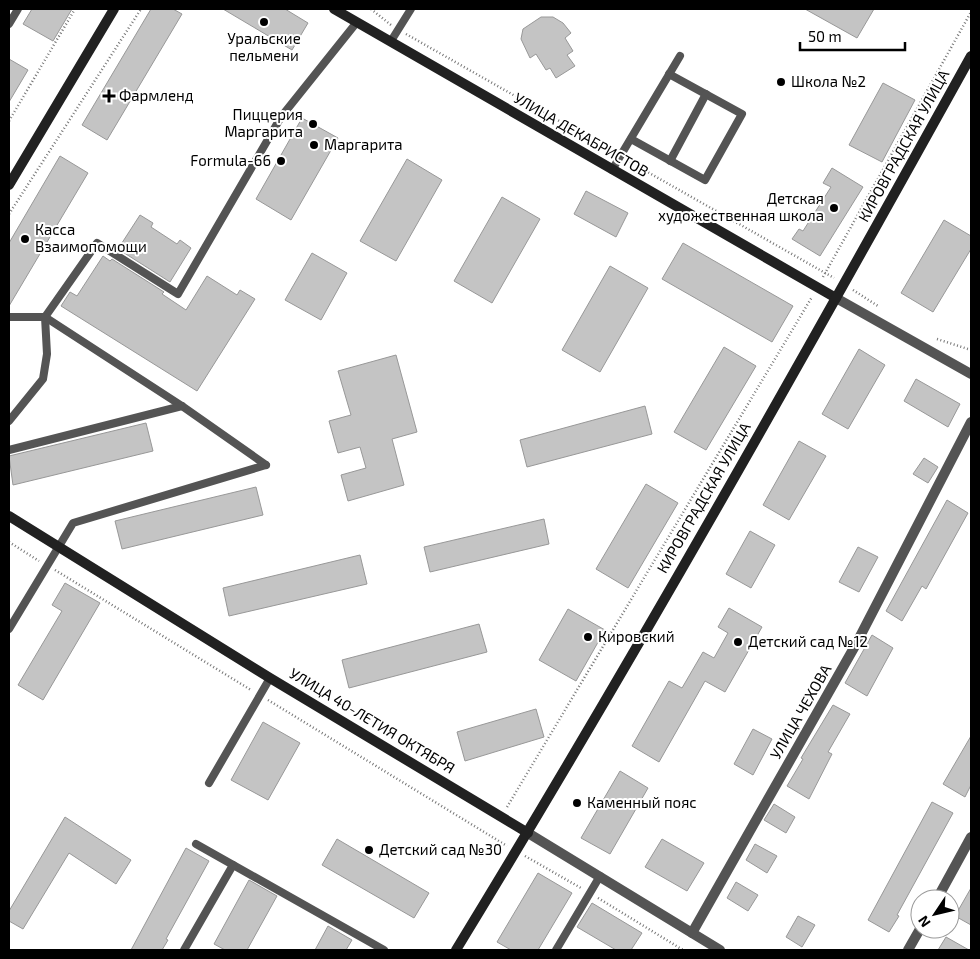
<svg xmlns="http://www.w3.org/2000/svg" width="980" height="959" viewBox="0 0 980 959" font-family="'Exo 2',sans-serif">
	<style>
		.building { fill: #c4c4c4; stroke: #989898 }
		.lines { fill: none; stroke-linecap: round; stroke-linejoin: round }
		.path { stroke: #767676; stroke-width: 2.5; stroke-dasharray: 1 2.5; stroke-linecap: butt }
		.lane { stroke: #545454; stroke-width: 8 }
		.street { stroke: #545454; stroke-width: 10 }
		.secondary { stroke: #212121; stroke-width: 10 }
		.poi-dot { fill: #000; stroke: #fff; stroke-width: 2 }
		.labels { text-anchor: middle; stroke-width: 4; stroke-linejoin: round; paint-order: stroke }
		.poi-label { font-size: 15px; fill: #000; stroke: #fff; text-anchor: start }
		.street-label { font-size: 15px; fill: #000; stroke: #fff }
	</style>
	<rect width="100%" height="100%" fill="#fff"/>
	<g class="building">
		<polygon points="32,9 72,9 53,41 23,24"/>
		<polygon points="151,9 173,9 182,14 107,140 82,125"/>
		<polygon points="223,9 285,9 308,23 292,50"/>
		<polygon points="805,9 874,9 857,38"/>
		<polygon points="541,17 553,17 563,23 571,33 565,38 573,51 567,55 575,66 556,78 550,68 546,70 536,54 530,58 521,39 523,29"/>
		<polygon points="9,59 28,70 9,102"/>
		<polygon points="883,83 915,100 882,162 849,145"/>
		<polygon points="302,118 338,138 291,220 256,199"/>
		<polygon points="60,156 88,173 9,306 9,243"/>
		<polygon points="407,159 442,180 396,261 360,241"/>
		<polygon points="832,168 863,187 820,256 792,239 799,229 803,231 831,187 823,183"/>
		<polygon points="586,191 628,213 616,237 574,214"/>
		<polygon points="502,197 540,219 492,303 454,281"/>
		<polygon points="140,215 153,223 151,227 177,244 180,240 191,248 170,282 118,249"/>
		<polygon points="944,220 971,236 971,249 933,312 901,293"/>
		<polygon points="683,243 793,306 772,342 662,279"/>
		<polygon points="312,253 347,273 321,320 285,300"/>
		<polygon points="103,256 110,261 112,259 164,292 162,294 186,310 207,276 237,295 240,290 255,299 197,391 61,306 70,292 77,296"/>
		<polygon points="610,266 648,288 600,372 562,350"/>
		<polygon points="724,347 756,366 706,450 674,432"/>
		<polygon points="859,349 885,365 848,429 822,414"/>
		<polygon points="396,355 417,432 392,439 404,485 348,501 341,475 366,468 360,447 338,453 329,421 351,415 338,371"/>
		<polygon points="916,379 960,404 948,427 904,401"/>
		<polygon points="645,406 652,434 527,467 520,440"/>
		<polygon points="146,423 153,451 13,485 9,456"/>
		<polygon points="799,441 826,456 789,520 763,505"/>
		<polygon points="924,458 938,467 928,483 913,474"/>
		<polygon points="646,484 678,503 628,588 596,569"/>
		<polygon points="256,487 263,515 122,549 115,521"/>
		<polygon points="947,500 968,513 926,589 922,586 902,621 886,611"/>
		<polygon points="544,519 549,544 430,572 424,547"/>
		<polygon points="750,531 775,545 751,588 726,574"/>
		<polygon points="858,547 878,557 859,592 839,582"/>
		<polygon points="360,555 367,584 229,616 223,588"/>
		<polygon points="65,583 100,603 43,700 18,685 62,611 52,605"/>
		<polygon points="729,608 762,627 725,692 705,681 659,762 632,746 669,681 682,688 703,652 714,658 728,633 718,627"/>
		<polygon points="568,609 605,630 576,681 539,660"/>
		<polygon points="479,624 487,652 349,688 342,660"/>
		<polygon points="872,635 893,648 867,696 845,683"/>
		<polygon points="833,705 850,714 828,752 832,754 809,799 787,786 803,759 801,758"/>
		<polygon points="536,709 544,737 465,761 457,732"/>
		<polygon points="263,722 300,743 268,800 231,780"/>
		<polygon points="753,729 772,739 753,775 734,764"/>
		<polygon points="971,736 971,785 965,797 943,784"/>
		<polygon points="620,771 648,788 610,854 581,838"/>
		<polygon points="932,802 953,813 897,915 899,916 889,932 868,920"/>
		<polygon points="774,804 795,817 786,833 764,820"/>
		<polygon points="65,817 131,860 116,884 69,853 23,929 9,921 9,911"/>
		<polygon points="337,839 429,893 414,918 322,865"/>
		<polygon points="662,839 704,863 687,891 645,867"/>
		<polygon points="755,844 777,856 767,873 746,860"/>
		<polygon points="186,848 209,861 166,939 168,940 162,950 131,950"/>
		<polygon points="538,873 572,893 538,950 511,950 497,942"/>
		<polygon points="249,880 277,896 247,950 225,950 214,944"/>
		<polygon points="736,882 758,895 748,911 727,898"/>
		<polygon points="971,888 971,925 955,916"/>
		<polygon points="592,903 642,933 631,950 616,950 577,927"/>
		<polygon points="798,916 815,925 802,947 786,937"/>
		<polygon points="328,926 352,940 346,950 315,950"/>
		<polygon points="946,937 969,950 938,950"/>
	</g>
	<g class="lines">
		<g class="path">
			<polyline points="371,9 391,25"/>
			<polyline points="406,34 612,151"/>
			<polyline points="9,121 75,9"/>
			<polyline points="630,162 834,278"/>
			<polyline points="9,214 141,9"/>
			<polyline points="823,277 971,12"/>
			<polyline points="853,290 878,306"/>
			<polyline points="937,339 971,350"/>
			<polyline points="9,542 39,561"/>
			<polyline points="55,570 251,690"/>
			<polyline points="268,700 507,846"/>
			<polyline points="507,807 812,297"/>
			<polyline points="525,856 581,888"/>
			<polyline points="598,898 683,950"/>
		</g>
		<g class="lane">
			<polyline points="9,24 18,9"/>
			<polyline points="391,41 411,9"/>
			<polyline points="631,139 705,180 742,114 669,74"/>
			<polyline points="670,161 706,94"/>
			<polyline points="612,170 680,56"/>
			<polyline points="9,317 45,317 97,243 178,294 281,117 357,22"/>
			<polyline points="45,317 182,406 266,465"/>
			<polyline points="9,421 43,379 47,354 45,317"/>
			<polyline points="9,450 182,406"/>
			<polyline points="9,629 73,523 266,465"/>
			<polyline points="209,783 270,678"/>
			<polyline points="196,844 384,950"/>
			<polyline points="184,950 233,865"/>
			<polyline points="556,950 600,876"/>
		</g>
		<g class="street">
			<polyline points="836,298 971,374"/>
			<polyline points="528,833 720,950"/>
			<polyline points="937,899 971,837"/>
			<polyline points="692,933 855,646 971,422"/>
			<polyline points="908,950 920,929"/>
		</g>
		<g class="secondary">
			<polyline points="334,9 836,298"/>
			<polyline points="9,185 114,9"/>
			<polyline points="9,516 270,678 528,833"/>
			<path d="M 456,950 C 635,657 804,357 971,56"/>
		</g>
	</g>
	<g class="poi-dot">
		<circle cx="264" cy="22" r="5"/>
		<circle cx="781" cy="82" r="5"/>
		<path d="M106.5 88.5h5v5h5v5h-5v5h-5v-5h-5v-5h5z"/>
		<circle cx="313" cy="124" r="5"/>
		<circle cx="314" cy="145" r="5"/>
		<circle cx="281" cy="161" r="5"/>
		<circle cx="834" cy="208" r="5"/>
		<circle cx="25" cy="239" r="5"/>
		<circle cx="588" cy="637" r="5"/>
		<circle cx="738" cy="642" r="5"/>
		<circle cx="577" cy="803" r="5"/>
		<circle cx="369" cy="850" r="5"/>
	</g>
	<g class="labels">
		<g class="poi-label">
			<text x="264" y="44" text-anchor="middle">Уральские<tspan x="264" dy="17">пельмени</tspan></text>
			<text x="791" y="87">Школа №2</text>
			<text x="119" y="101">Фармленд</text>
			<text x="303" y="120" text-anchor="end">Пиццерия<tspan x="303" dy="17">Маргарита</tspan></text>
			<text x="324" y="150">Маргарита</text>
			<text x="271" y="166" text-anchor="end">Formula-66</text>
			<text x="824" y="204" text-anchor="end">Детская<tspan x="824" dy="17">художественная школа</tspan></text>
			<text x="35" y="235">Касса<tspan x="35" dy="17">Взаимопомощи</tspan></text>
			<text x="598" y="642">Кировский</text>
			<text x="748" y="647">Детский сад №12</text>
			<text x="587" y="808">Каменный пояс</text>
			<text x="379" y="855">Детский сад №30</text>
		</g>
		<g class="street-label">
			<text transform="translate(581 135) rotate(30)" y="5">УЛИЦА ДЕКАБРИСТОВ</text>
			<text transform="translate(904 146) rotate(-61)" y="5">КИРОВГРАДСКАЯ УЛИЦА</text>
			<text transform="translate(704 498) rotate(-60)" y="5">КИРОВГРАДСКАЯ УЛИЦА</text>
			<text transform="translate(801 712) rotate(-60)" y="5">УЛИЦА ЧЕХОВА</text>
			<text transform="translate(372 721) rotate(31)" y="5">УЛИЦА 40-ЛЕТИЯ ОКТЯБРЯ</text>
		</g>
	</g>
	<rect width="980" height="959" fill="none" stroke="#000000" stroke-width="20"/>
	<g transform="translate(935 914) rotate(235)"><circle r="24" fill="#ffffff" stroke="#999999"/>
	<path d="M0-4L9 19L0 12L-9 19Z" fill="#000000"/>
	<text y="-8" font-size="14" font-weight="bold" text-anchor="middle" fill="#000000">N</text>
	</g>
	<path d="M800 42v8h105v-8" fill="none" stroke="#000000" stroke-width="2.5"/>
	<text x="808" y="42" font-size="15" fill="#000000" stroke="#ffffff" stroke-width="4" paint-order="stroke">50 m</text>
</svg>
